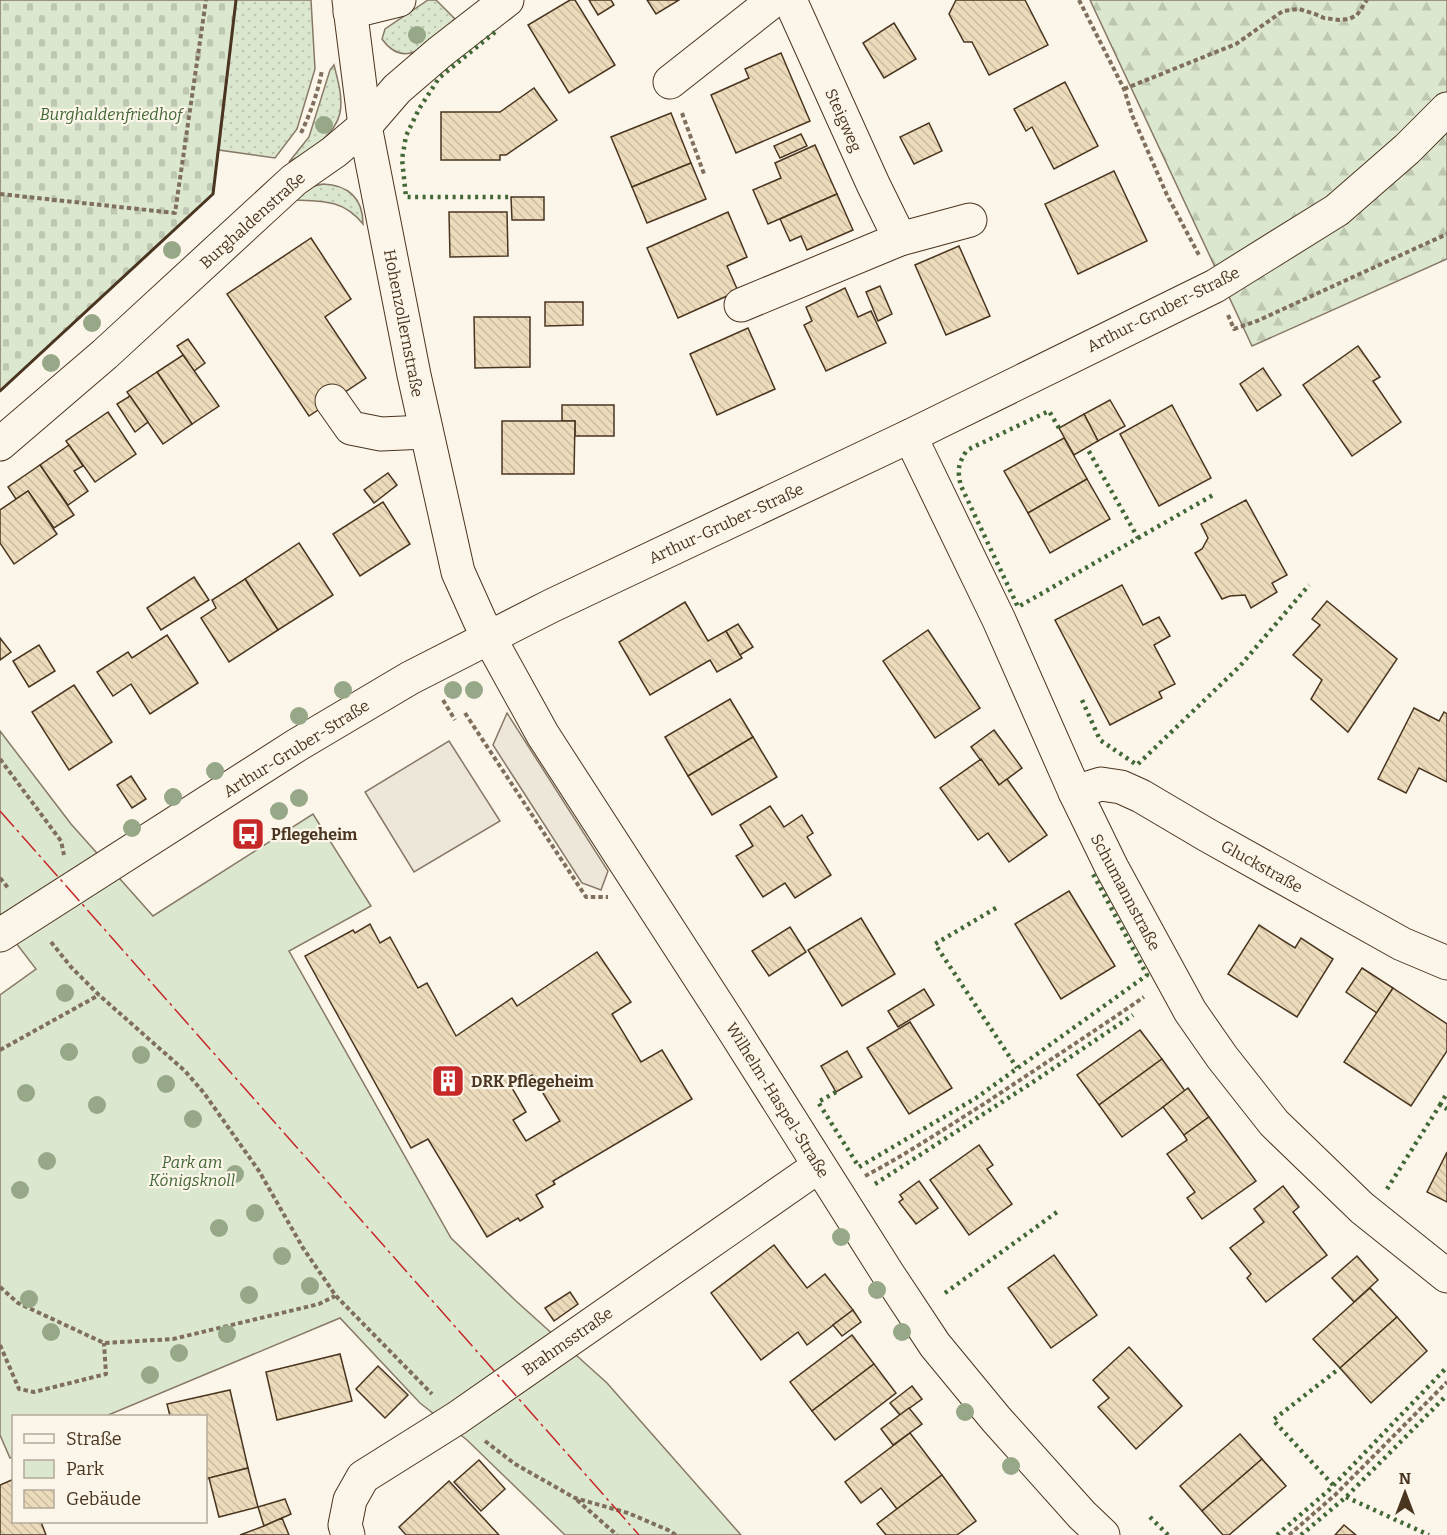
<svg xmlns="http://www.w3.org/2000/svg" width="1447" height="1535" viewBox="0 0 1447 1535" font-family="Bitter,serif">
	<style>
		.grass { fill: url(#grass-dots); stroke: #887966; stroke-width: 1.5 }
		.forest { fill: url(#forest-firs); stroke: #887966; stroke-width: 1.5 }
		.cemetery { fill: url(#cemetery-stones); stroke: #887966; stroke-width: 1.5 }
		.green { fill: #dce7d0; stroke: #887966; stroke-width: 1.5 }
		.parking { fill: #ede7d9; stroke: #887966; stroke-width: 1.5 }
		.building { fill: url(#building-back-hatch); stroke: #4a3520; stroke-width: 1.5; fill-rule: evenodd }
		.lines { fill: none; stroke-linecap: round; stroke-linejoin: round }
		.minor-casing { stroke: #4a3520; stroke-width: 35 }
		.path { stroke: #7f6f5c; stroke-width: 4; stroke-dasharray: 4.5 3; stroke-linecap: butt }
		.minor { stroke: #fbf6e9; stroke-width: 33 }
		.hedge { stroke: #436837; stroke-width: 4.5; stroke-dasharray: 3 4.5; stroke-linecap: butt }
		.wall { stroke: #4a3520; stroke-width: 3 }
		.power { stroke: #c62828; stroke-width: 1.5; stroke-dasharray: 21 4.5 3 4.5; stroke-linecap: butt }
		.tree { fill: #96a887 }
		.labels { text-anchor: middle; stroke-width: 4.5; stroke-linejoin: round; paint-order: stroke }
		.park-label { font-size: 16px; font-style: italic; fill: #436837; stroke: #fbf6e9 }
		.street-label { font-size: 16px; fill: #4a3520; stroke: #fbf6e9 }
		.poi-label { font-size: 16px; font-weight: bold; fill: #4a3520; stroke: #fbf6e9; text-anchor: start }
	</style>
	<defs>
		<pattern id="grass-dots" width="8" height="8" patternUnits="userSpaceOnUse" patternTransform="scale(1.5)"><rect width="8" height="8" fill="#dce7d0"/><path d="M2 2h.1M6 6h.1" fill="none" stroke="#bec7b2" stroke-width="1.8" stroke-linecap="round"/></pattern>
		<pattern id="forest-firs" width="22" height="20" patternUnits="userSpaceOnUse" patternTransform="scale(1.5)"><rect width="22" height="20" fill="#dce7d0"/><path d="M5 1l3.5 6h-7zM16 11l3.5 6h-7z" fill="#bec7b2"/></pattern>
		<pattern id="cemetery-stones" width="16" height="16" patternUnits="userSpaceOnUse" patternTransform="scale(1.5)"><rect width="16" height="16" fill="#dce7d0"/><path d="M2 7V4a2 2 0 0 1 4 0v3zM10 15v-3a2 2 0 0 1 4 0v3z" fill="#bec7b2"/></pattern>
		<pattern id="building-back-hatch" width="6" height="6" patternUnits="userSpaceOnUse" patternTransform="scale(1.5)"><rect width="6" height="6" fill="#ecdcbc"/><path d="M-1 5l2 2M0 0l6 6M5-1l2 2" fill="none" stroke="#ccbda1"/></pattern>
	</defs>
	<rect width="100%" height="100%" fill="#fbf6e9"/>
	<g class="grass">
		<polygon points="236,0 311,0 315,69 297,129 275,158 219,150"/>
		<path d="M 428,0 L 436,0 L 455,19 C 434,38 407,74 382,39 L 385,29 Z"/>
		<path d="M 334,65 C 338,81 343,97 340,113 C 335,136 308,152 289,162 L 309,137 L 330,70 Z"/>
		<path d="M 323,184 C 348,185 363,198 363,224 C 344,200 324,201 295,200 L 310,187 Z"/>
	</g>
	<polygon class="forest" points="1090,0 1447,0 1447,259 1252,346"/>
	<polygon class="cemetery" points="0,0 236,0 213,194 0,391"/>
	<polygon class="green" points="0,731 71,824 153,916 313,814 371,906 289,951 451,1238 516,1301 607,1383 741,1535 565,1535 467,1440 420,1403 340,1318 106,1416 14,1416 13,1457 10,1458 0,1435 0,995 36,969 0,922"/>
	<g class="parking">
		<polygon points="507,713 608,871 601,890 582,883 493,745"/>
		<polygon points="449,741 500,821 414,872 365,792"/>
	</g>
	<g class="building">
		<polygon points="570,0 575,0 615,65 569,93 528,25"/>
		<polygon points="589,0 611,0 614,5 598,15"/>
		<polygon points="647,0 679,0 656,14"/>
		<polygon points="956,0 1025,0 1048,45 989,75 972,42 964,42 949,14"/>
		<polygon points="894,23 916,59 884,78 863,43"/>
		<polygon points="781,53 810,121 736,153 711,95 749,78 745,69"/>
		<polygon points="1065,82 1098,146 1054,169 1032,127 1026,131 1014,109"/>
		<polygon points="534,88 557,120 506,155 500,155 500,160 441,160 441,112 500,112"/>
		<polygon points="671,113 691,163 632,187 611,137"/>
		<polygon points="929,123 942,151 914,164 900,137"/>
		<polygon points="801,134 807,146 780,158 774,146"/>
		<polygon points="815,145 837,194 768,224 753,190 781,178 775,163"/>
		<polygon points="691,163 706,199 647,223 632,187"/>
		<polygon points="1114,171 1147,241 1078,274 1045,204"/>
		<polygon points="837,194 853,230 807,250 801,236 790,241 780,219"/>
		<polygon points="511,197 544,197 544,220 512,220"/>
		<polygon points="449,212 507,212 508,256 450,257"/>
		<polygon points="728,212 747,257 727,266 738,291 678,318 647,248"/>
		<polygon points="311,238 351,299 325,317 366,378 309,416 227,294"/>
		<polygon points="959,246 990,316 946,335 915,265"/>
		<polygon points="880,286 892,314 878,321 866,292"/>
		<polygon points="845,288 858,317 871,311 886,343 826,371 804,325 812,321 806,307"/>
		<polygon points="545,302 583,302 583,325 545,326"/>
		<polygon points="474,317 530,317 530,367 475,368"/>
		<polygon points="748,328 775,389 717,415 690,354"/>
		<polygon points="188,339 205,363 194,371 177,346"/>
		<polygon points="1358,346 1380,377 1373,381 1401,422 1352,456 1303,385"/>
		<polygon points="183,355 219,406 192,424 157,372"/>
		<polygon points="1263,368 1281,395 1257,411 1240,384"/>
		<polygon points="157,372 192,424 163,444 127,392"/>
		<polygon points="130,396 148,422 135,432 117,404"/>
		<polygon points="1110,400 1125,426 1098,441 1084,414"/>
		<polygon points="562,405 614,405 614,436 575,436 575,421 562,421"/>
		<polygon points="1172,405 1211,478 1159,506 1120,434"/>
		<polygon points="108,412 136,454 95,482 66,441"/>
		<polygon points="1084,414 1098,441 1074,455 1059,428"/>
		<polygon points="502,421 575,421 574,474 502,474"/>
		<polygon points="1064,438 1087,479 1028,513 1004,471"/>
		<polygon points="69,445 83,466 74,471 88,491 68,505 40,465"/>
		<polygon points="40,465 74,515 54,528 28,491 16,499 8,487"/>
		<polygon points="388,473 397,485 374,503 364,490"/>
		<polygon points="1087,479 1110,519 1050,553 1028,513"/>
		<polygon points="28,491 57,534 14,564 0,543 0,510"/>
		<polygon points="1246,500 1287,575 1272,583 1277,592 1251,608 1245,595 1230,596 1222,599 1195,553 1202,549 1208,538 1201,524"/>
		<polygon points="383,502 410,544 360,576 333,534"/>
		<polygon points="299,543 333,595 278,630 245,579"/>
		<polygon points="194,577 209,600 161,630 147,608"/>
		<polygon points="245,579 278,630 229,662 201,618 216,608 212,600"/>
		<polygon points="1122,585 1143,625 1159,617 1170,636 1154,645 1175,684 1159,692 1162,698 1110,725 1055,620"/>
		<polygon points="1327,601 1397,659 1348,732 1311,699 1322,680 1293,655 1320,625 1312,619"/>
		<polygon points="685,602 708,641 726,631 742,658 717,672 710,660 650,695 619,642"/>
		<polygon points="738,624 753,647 740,655 726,631"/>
		<polygon points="928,630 980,708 935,738 883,661"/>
		<polygon points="167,635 198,683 150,714 131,684 113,696 97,672 128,652 132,658"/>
		<polygon points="0,638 11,652 0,660"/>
		<polygon points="39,645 55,671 29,687 13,661"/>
		<polygon points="74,685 112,742 69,770 32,712"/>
		<polygon points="730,699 753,737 688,776 665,737"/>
		<polygon points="1414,708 1439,721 1444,712 1447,714 1447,782 1419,768 1406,793 1378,779"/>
		<polygon points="994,730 1022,768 999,785 971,747"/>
		<polygon points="753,737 777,777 712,815 688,776"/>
		<polygon points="981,759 999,785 1007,779 1047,835 1009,862 988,833 978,840 940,788"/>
		<polygon points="131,776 146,799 132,808 117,785"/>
		<polygon points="770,806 784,827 802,815 813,833 807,837 831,875 795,898 785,883 763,897 736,856 753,846 740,825"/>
		<polygon points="1069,891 1115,966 1061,999 1015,924"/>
		<polygon points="861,918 895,974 842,1006 808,950"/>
		<path d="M 370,924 L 380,943 L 390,937 L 418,988 L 427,983 L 456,1036 L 512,998 L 517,1006 L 597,952 L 631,1002 L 612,1014 L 641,1062 L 662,1050 L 692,1099 L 553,1181 L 555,1184 L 536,1195 L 543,1207 L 520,1221 L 518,1218 L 487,1237 L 428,1139 L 411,1148 L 305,956 L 353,930 L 355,933 ZM 532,1075 L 560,1121 L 526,1141 L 513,1120 L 526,1112 L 512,1088 Z"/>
		<polygon points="1259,925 1295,948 1301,938 1333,959 1297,1017 1228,974"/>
		<polygon points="790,927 806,952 769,976 752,951"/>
		<polygon points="1362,968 1393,988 1377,1013 1346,992"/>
		<polygon points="1393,988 1447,1024 1447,1051 1411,1106 1344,1062"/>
		<polygon points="924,989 934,1005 898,1027 888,1011"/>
		<polygon points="910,1022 952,1088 909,1114 867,1048"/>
		<polygon points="1140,1030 1162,1059 1099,1105 1077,1075"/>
		<polygon points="847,1051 862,1077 836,1092 821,1066"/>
		<polygon points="1162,1059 1185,1091 1122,1137 1099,1105"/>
		<polygon points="1188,1088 1209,1117 1184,1135 1163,1107"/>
		<polygon points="1209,1117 1256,1181 1202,1219 1187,1198 1195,1192 1167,1154 1187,1140 1184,1135"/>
		<polygon points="979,1145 993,1165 987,1169 1012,1204 969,1235 930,1180"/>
		<polygon points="1447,1152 1447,1202 1427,1192"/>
		<polygon points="919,1181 938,1208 916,1224 899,1202 903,1199 900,1195"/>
		<polygon points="1283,1186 1299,1207 1293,1212 1327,1255 1266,1302 1247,1278 1251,1274 1230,1248 1264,1222 1254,1209"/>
		<polygon points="774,1245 807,1288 825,1274 853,1310 807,1345 798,1332 761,1360 711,1293"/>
		<polygon points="1054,1255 1097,1315 1051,1348 1008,1288"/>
		<polygon points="1357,1256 1378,1280 1354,1302 1332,1278"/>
		<polygon points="1370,1288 1397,1317 1340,1368 1313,1339"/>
		<polygon points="570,1292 578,1304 554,1321 545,1308"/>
		<polygon points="853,1310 861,1322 842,1336 833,1325"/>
		<polygon points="1397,1317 1427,1351 1371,1403 1340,1368"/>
		<polygon points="852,1335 874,1364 812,1411 790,1382"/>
		<polygon points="1129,1347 1182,1406 1136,1449 1098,1407 1109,1398 1093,1380"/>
		<polygon points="340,1354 352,1401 277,1420 266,1372"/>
		<polygon points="874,1364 896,1393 835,1440 812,1411"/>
		<polygon points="378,1366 408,1395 385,1418 356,1389"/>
		<polygon points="912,1386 922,1399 900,1415 890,1403"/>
		<polygon points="230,1390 248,1468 206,1479 206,1416 170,1416 167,1404"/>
		<polygon points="909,1408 922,1424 893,1445 881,1429"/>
		<polygon points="910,1433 942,1475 897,1509 881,1488 861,1503 845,1482"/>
		<polygon points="1240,1434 1262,1459 1202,1511 1180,1486"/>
		<polygon points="1262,1459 1286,1486 1229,1535 1223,1535 1202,1511"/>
		<polygon points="479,1460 505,1489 481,1511 454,1482"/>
		<polygon points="248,1468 258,1507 219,1517 209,1478"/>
		<polygon points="942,1475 976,1521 957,1535 886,1535 877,1524"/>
		<polygon points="14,1479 14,1522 41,1522 46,1535 0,1535 0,1485"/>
		<polygon points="449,1481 499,1535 406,1535 399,1527"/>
		<polygon points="285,1499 291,1514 264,1526 258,1507"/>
		<polygon points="282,1518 289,1535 240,1535 264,1526"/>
		<polygon points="1344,1525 1356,1535 1335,1535"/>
	</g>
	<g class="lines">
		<g class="minor-casing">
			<g id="minor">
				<polyline points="349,0 365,126 414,375 458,572 480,621 543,735 733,1029 888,1274 935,1345 996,1419 1082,1515 1103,1535"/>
				<polyline points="790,0 873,184 900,239"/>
				<polyline points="350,12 399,0"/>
				<polyline points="670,82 774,0"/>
				<polyline points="741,305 900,239 970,220"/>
				<polyline points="332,401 351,428 381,434 426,432"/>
				<polyline points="910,436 999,620 1075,792 1112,868 1190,1011 1222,1057 1274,1123 1362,1208 1447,1276"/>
				<polyline points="0,444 105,354 294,180 334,152 365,126 397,89 440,52 507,0"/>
				<polyline points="1075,792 1101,784 1121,787 1141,796 1207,835 1402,944 1447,963"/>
				<polyline points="0,935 297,745 410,678 551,606 910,436 1215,286 1337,210 1407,149 1447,109"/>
				<polyline points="348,1535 345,1525 350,1500 363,1477 457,1418 819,1166"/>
			</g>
		</g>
		<g class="path">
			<polyline points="1079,0 1124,89 1132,115 1167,195 1200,257"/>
			<polyline points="1124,89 1236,44 1283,11 1299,9 1315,14 1324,18 1339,20 1349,19 1357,15 1367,0"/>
			<polyline points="682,113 704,174"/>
			<path d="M 301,133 C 311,112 318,92 322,70"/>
			<polyline points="0,194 175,213 206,0"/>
			<polyline points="1228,315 1234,329 1257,321 1447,234"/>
			<polyline points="443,700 455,720"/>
			<polyline points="465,713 586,897 608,897"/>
			<polyline points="0,759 61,841 64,855"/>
			<polyline points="0,878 9,889"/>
			<polyline points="51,942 71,967 99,995 185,1071 204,1093 259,1171 303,1248 336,1296 432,1394"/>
			<polyline points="0,1050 99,995"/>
			<path d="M 865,1176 C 907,1154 947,1127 987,1102 C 1039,1067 1092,1033 1144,997"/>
			<polyline points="0,1287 18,1303 104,1343 173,1339 319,1304 335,1296"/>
			<polyline points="0,1345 19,1389 34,1392 106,1374 104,1343"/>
			<polyline points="485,1441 515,1464 575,1498 628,1513 668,1530 676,1535"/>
			<polyline points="577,1500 617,1535"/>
			<polyline points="1289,1535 1335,1495 1447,1382"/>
		</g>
		<use href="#minor" class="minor"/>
		<g class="hedge">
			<polyline points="495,32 439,78 419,109 406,136 402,159 406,197 511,197"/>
			<path d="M 1059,428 L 1049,411 L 967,450 C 958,464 957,470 961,486 L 1018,607 L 1138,538 L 1087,448"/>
			<polyline points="1138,538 1213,495"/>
			<polyline points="1082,700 1100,740 1137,765 1240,666 1309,585"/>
			<polyline points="996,908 935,944 1017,1068"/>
			<polyline points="836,1092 818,1102 859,1167 976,1098 1147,975 1093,874"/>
			<polyline points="1440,1105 1447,1093"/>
			<polyline points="875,1184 1033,1082 1133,1015"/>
			<polyline points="1387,1189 1440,1105 1447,1109"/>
			<polyline points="945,1293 1057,1212"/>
			<polyline points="1333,1485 1273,1420 1340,1368"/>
			<polyline points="1346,1497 1429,1535"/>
			<polyline points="1150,1517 1168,1535"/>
			<polyline points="1277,1535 1329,1490 1447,1367"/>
			<polyline points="1301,1535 1346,1497 1447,1395"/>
		</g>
		<polyline class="wall" points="0,391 213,194 236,0"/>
		<polyline class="power" points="0,811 639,1535"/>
	</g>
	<g class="tree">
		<circle cx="417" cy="35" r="9"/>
		<circle cx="324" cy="125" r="9"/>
		<circle cx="172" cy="250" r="9"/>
		<circle cx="92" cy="323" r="9"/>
		<circle cx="51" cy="363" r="9"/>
		<circle cx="343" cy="690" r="9"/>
		<circle cx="453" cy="690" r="9"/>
		<circle cx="474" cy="690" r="9"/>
		<circle cx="299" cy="716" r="9"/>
		<circle cx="215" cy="771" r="9"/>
		<circle cx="173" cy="797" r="9"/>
		<circle cx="299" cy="798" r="9"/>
		<circle cx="279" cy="811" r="9"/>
		<circle cx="132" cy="828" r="9"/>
		<circle cx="65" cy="993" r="9"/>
		<circle cx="69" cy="1052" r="9"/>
		<circle cx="141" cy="1055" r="9"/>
		<circle cx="166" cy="1084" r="9"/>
		<circle cx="26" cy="1093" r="9"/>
		<circle cx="97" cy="1105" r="9"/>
		<circle cx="193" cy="1119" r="9"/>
		<circle cx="47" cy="1161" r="9"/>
		<circle cx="235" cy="1174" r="9"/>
		<circle cx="20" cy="1190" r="9"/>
		<circle cx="255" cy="1213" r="9"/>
		<circle cx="219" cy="1228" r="9"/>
		<circle cx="841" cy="1237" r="9"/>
		<circle cx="282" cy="1256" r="9"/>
		<circle cx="310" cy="1286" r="9"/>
		<circle cx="877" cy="1290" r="9"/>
		<circle cx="249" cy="1295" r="9"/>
		<circle cx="29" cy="1299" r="9"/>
		<circle cx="51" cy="1332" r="9"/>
		<circle cx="902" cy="1332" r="9"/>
		<circle cx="227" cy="1334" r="9"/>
		<circle cx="179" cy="1353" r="9"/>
		<circle cx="150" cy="1375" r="9"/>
		<circle cx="965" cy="1412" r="9"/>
		<circle cx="1011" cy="1466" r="9"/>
	</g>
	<defs>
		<g id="bus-square" transform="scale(1.725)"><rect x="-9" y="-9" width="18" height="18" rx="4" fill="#c62828" stroke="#fbf6e9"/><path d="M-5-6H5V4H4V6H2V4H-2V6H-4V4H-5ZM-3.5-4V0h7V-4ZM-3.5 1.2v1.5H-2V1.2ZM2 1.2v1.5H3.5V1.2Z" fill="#fff"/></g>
		<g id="building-square" transform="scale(1.725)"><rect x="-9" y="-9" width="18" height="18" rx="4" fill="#c62828" stroke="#fbf6e9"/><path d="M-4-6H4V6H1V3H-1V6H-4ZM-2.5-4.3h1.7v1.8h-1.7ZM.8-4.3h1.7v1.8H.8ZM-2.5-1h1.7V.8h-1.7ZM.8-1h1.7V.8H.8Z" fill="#fff"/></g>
	</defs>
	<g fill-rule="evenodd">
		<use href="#bus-square" x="248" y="834"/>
		<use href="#building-square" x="448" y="1081"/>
	</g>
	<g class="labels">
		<g class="park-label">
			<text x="111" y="120">Burghaldenfriedhof</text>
			<text x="192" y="1168">Park am<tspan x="192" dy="18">Königsknoll</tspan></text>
		</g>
		<g class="street-label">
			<text transform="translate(844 120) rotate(66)" y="6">Steigweg</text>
			<text transform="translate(252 220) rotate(-42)" y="6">Burghaldenstraße</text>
			<text transform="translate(1163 309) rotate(-27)" y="6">Arthur-Gruber-Straße</text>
			<text transform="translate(404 323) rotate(79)" y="6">Hohenzollernstraße</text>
			<text transform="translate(726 523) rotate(-25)" y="6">Arthur-Gruber-Straße</text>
			<text transform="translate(296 748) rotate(-32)" y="6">Arthur-Gruber-Straße</text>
			<text transform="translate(1262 866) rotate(29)" y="6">Gluckstraße</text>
			<text transform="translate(1126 892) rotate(62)" y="6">Schumannstraße</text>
			<text transform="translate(778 1100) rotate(58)" y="6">Wilhelm-Haspel-Straße</text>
			<text transform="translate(567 1341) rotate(-35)" y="6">Brahmsstraße</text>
		</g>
		<g class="poi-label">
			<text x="271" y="840">Pflegeheim</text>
			<text x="471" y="1087">DRK Pflegeheim</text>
		</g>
	</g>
	<rect x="12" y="1415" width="195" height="108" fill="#fbf6e9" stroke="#b4a999" stroke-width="1.5"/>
	<rect x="24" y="1434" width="30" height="9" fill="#fbf6e9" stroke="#b4a999" stroke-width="1.5"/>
	<text x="66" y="1445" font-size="18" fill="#4a3520">Straße</text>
	<rect x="24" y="1460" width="30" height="18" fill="#dce7d0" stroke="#b4a999" stroke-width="1.5"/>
	<text x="66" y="1475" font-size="18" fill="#4a3520">Park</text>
	<rect x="24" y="1490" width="30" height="18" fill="url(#building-back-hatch)" stroke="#b4a999" stroke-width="1.5"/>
	<text x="66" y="1505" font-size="18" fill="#4a3520">Gebäude</text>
	<g transform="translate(1405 1493)" stroke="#fbf6e9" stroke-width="4.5" paint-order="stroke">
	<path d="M0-4.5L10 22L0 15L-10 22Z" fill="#4a3520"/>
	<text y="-9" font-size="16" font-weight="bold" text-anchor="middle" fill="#4a3520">N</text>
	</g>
</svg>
